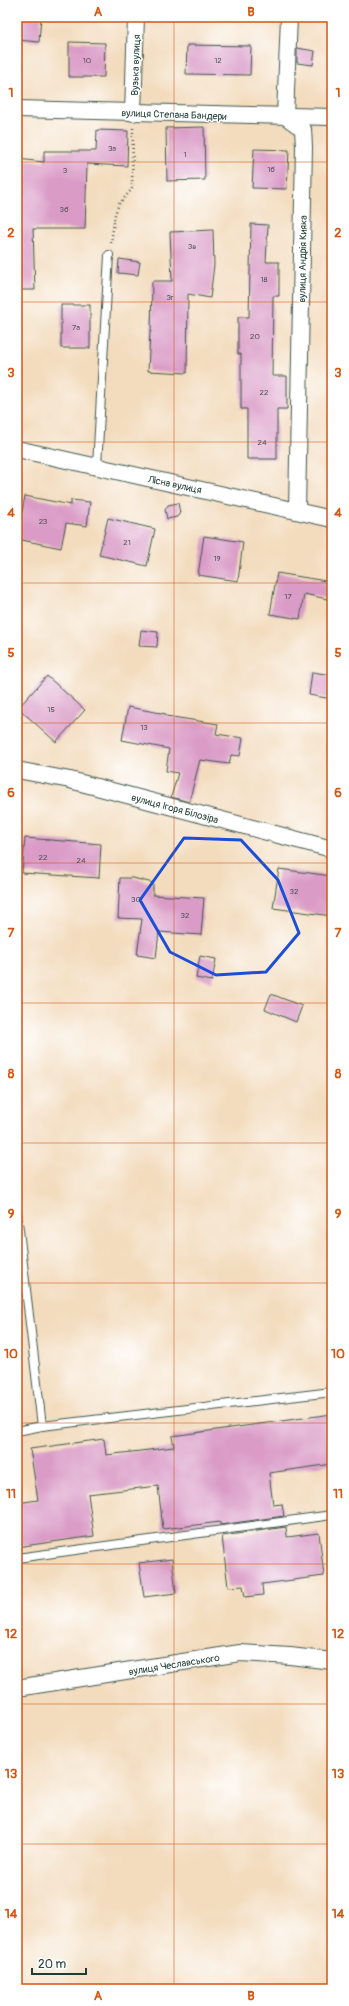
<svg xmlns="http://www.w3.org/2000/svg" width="349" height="2006" viewBox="0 0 349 2006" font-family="Pangolin,sans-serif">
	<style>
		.building { fill: #da9cc7 }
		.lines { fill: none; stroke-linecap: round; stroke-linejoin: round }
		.service-casing { stroke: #3f5549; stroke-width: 10 }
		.minor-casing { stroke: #3f5549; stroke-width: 18 }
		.path { stroke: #3f5549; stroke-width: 2.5; stroke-dasharray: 1 3; stroke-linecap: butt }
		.service { stroke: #fff; stroke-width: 8 }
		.minor { stroke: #fff; stroke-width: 16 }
		.marked { fill: none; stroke: #1d4ed8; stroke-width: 3; stroke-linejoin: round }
		.grid { fill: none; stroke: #d45610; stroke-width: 1; stroke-opacity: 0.55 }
		.labels { text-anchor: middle; stroke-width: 3; stroke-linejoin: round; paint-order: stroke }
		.number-label { font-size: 8px; fill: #4e5559 }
		.street-label { font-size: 10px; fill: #1f3d34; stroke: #fff }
		.neatline { fill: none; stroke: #d45610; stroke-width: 1.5 }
		.grid-label { font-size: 13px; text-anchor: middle; font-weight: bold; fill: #d45610 }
	</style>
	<rect width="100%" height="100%" fill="#fff"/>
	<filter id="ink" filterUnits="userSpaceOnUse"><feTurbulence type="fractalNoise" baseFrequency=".025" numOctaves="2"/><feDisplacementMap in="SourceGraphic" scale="8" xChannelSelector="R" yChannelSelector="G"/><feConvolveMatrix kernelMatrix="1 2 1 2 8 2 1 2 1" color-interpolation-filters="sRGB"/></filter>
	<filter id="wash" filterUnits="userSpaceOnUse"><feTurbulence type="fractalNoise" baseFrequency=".012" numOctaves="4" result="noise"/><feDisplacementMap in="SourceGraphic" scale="16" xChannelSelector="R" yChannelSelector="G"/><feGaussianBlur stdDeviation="0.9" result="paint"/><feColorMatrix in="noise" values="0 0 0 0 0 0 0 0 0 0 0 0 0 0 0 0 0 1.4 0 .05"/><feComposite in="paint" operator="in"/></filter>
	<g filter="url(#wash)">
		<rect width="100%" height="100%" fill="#f3dcbe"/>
		<g id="blocks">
			<g class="building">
				<polygon points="17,17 41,17 39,42 17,40"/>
				<polygon points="69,42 105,43 104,77 69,77"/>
				<polygon points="187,45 251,46 250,75 186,74"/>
				<polygon points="297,48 315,51 313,65 297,63"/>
				<polygon points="204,127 205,180 167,181 166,128"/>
				<polygon points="97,130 128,131 127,166 87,164 85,229 33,229 35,290 17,290 17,159 44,162 44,151 96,151"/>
				<polygon points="254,149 289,150 287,189 252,188"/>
				<polygon points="251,224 268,225 266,262 279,262 279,296 273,296 272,376 287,376 287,409 277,409 277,459 247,459 247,409 241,409 241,354 238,354 238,317 249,317"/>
				<polygon points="213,230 214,265 210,298 188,294 187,373 148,371 150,332 151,332 152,281 172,281 170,232"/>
				<polygon points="119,259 140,262 138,275 118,273"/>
				<rect x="61" y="305" width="29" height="43"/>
				<polygon points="25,496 71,505 71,500 90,502 87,526 66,523 61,548 17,539"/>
				<polygon points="178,503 180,513 177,517 167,519 165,510 168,505"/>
				<polygon points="108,518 155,529 147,566 99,555"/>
				<polygon points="204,536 243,542 238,581 198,575"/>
				<polygon points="277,573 332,582 332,600 304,594 300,619 270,614"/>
				<polygon points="141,630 158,632 157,647 139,646"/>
				<polygon points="312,672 332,675 332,699 309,695"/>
				<polygon points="47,676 85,710 56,742 18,708"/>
				<polygon points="128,707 166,714 166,716 218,724 216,734 243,738 240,756 231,755 229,764 200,760 189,802 171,797 178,773 166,771 169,749 122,740"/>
				<polygon points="25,838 101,844 99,878 22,873"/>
				<polygon points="279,869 332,876 332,916 273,908"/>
				<polygon points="120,878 133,878 153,883 153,895 204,898 201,935 159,932 156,958 137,955 142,919 118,918"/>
				<polygon points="200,956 216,959 212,981 196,978"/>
				<polygon points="271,994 302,1006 296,1022 265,1009"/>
				<polygon points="332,1414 332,1464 269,1473 273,1505 282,1504 284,1516 220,1525 220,1522 163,1529 158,1486 88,1494 94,1536 17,1547 17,1503 38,1500 30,1449 104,1439 106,1455 174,1447 172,1436"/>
				<polygon points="286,1527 287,1537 319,1533 324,1576 262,1584 263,1595 245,1597 243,1586 228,1587 222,1536"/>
				<polygon points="172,1559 176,1593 144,1597 139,1563"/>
			</g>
		</g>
	</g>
	<g filter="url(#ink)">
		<use href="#blocks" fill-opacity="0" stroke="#3f5549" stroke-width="1"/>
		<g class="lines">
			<g class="service-casing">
				<g id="service">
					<polyline points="97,466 109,255"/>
					<polyline points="17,1213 42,1426"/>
					<polyline points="17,1431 42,1426 332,1392"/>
					<polyline points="17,1558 332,1515"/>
				</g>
			</g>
			<g class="minor-casing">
				<g id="minor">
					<polyline points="289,17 285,116 303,129 304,147 297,511"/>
					<polyline points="17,109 332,117"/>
					<polyline points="133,113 136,17"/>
					<polyline points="17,449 332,519"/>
					<polyline points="17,770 70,780 332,849"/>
					<polyline points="17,1688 240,1653 290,1656 332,1661"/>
				</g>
			</g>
			<polyline class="path" points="111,243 115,214 119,204 132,189 133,128"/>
			<use href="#service" class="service"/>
			<use href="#minor" class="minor"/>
		</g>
	</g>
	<path class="marked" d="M 184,838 L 241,840 L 278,880 L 299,933 L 266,972 L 216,975 L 170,952 L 140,900 Z"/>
	<path class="grid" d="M 174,17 L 174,1989M 17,162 L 332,162M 17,302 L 332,302M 17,442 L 332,442M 17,583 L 332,583M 17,723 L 332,723M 17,863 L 332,863M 17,1003 L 332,1003M 17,1143 L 332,1143M 17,1283 L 332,1283M 17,1423 L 332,1423M 17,1564 L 332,1564M 17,1704 L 332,1704M 17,1844 L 332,1844"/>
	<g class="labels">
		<g class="number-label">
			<text x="87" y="63">10</text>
			<text x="218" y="63">12</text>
			<text x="112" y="151">3а</text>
			<text x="185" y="157">1</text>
			<text x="271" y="172">1б</text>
			<text x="65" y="173">3</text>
			<text x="64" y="212">3б</text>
			<text x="192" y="249">3в</text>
			<text x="264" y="282">18</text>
			<text x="170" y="300">3г</text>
			<text x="76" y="330">7а</text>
			<text x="255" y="339">20</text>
			<text x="264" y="395">22</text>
			<text x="262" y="445">24</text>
			<text x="43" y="524">23</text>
			<text x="127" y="545">21</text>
			<text x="217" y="561">19</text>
			<text x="288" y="599">17</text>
			<text x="51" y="712">15</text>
			<text x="144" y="730">13</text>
			<text x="43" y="860">22</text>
			<text x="81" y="863">24</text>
			<text x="294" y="894">32</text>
			<text x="136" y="902">30</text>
			<text x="185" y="918">32</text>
		</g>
		<g class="street-label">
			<text transform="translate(135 65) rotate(-88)" y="4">Вузька вулиця</text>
			<text transform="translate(174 114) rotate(2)" y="4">вулиця Степана Бандери</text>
			<text transform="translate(302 259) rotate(-89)" y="4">вулиця Андрія Кияка</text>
			<text transform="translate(175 484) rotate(12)" y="4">Лісна вулиця</text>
			<text transform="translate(175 808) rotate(15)" y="4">вулиця Ігоря Білозіра</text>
			<text transform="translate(174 1664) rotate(-9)" y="4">вулиця Чеславського</text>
		</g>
	</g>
	<rect width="349" height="2006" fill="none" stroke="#fff" stroke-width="44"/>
	<path d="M32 1968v6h54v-6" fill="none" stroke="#1f3d34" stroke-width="2"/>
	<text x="38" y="1968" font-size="12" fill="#1f3d34" stroke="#ffffff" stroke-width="3" paint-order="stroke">20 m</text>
	<rect x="22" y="22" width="305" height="1962" class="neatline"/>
	<g class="grid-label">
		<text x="98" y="16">A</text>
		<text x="251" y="16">B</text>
		<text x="11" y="97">1</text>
		<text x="338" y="97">1</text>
		<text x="11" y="237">2</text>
		<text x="338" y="237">2</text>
		<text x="11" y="377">3</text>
		<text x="338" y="377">3</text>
		<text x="11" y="517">4</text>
		<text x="338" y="517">4</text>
		<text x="11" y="657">5</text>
		<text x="338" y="657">5</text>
		<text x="11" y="797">6</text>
		<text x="338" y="797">6</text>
		<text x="11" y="937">7</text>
		<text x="338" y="937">7</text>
		<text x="11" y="1078">8</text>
		<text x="338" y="1078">8</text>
		<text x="11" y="1218">9</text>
		<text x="338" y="1218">9</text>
		<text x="11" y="1358">10</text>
		<text x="338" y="1358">10</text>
		<text x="11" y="1498">11</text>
		<text x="338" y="1498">11</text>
		<text x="11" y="1638">12</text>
		<text x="338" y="1638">12</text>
		<text x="11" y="1778">13</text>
		<text x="338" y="1778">13</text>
		<text x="11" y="1918">14</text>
		<text x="338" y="1918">14</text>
		<text x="98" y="2000">A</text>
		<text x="251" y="2000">B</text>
	</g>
</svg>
